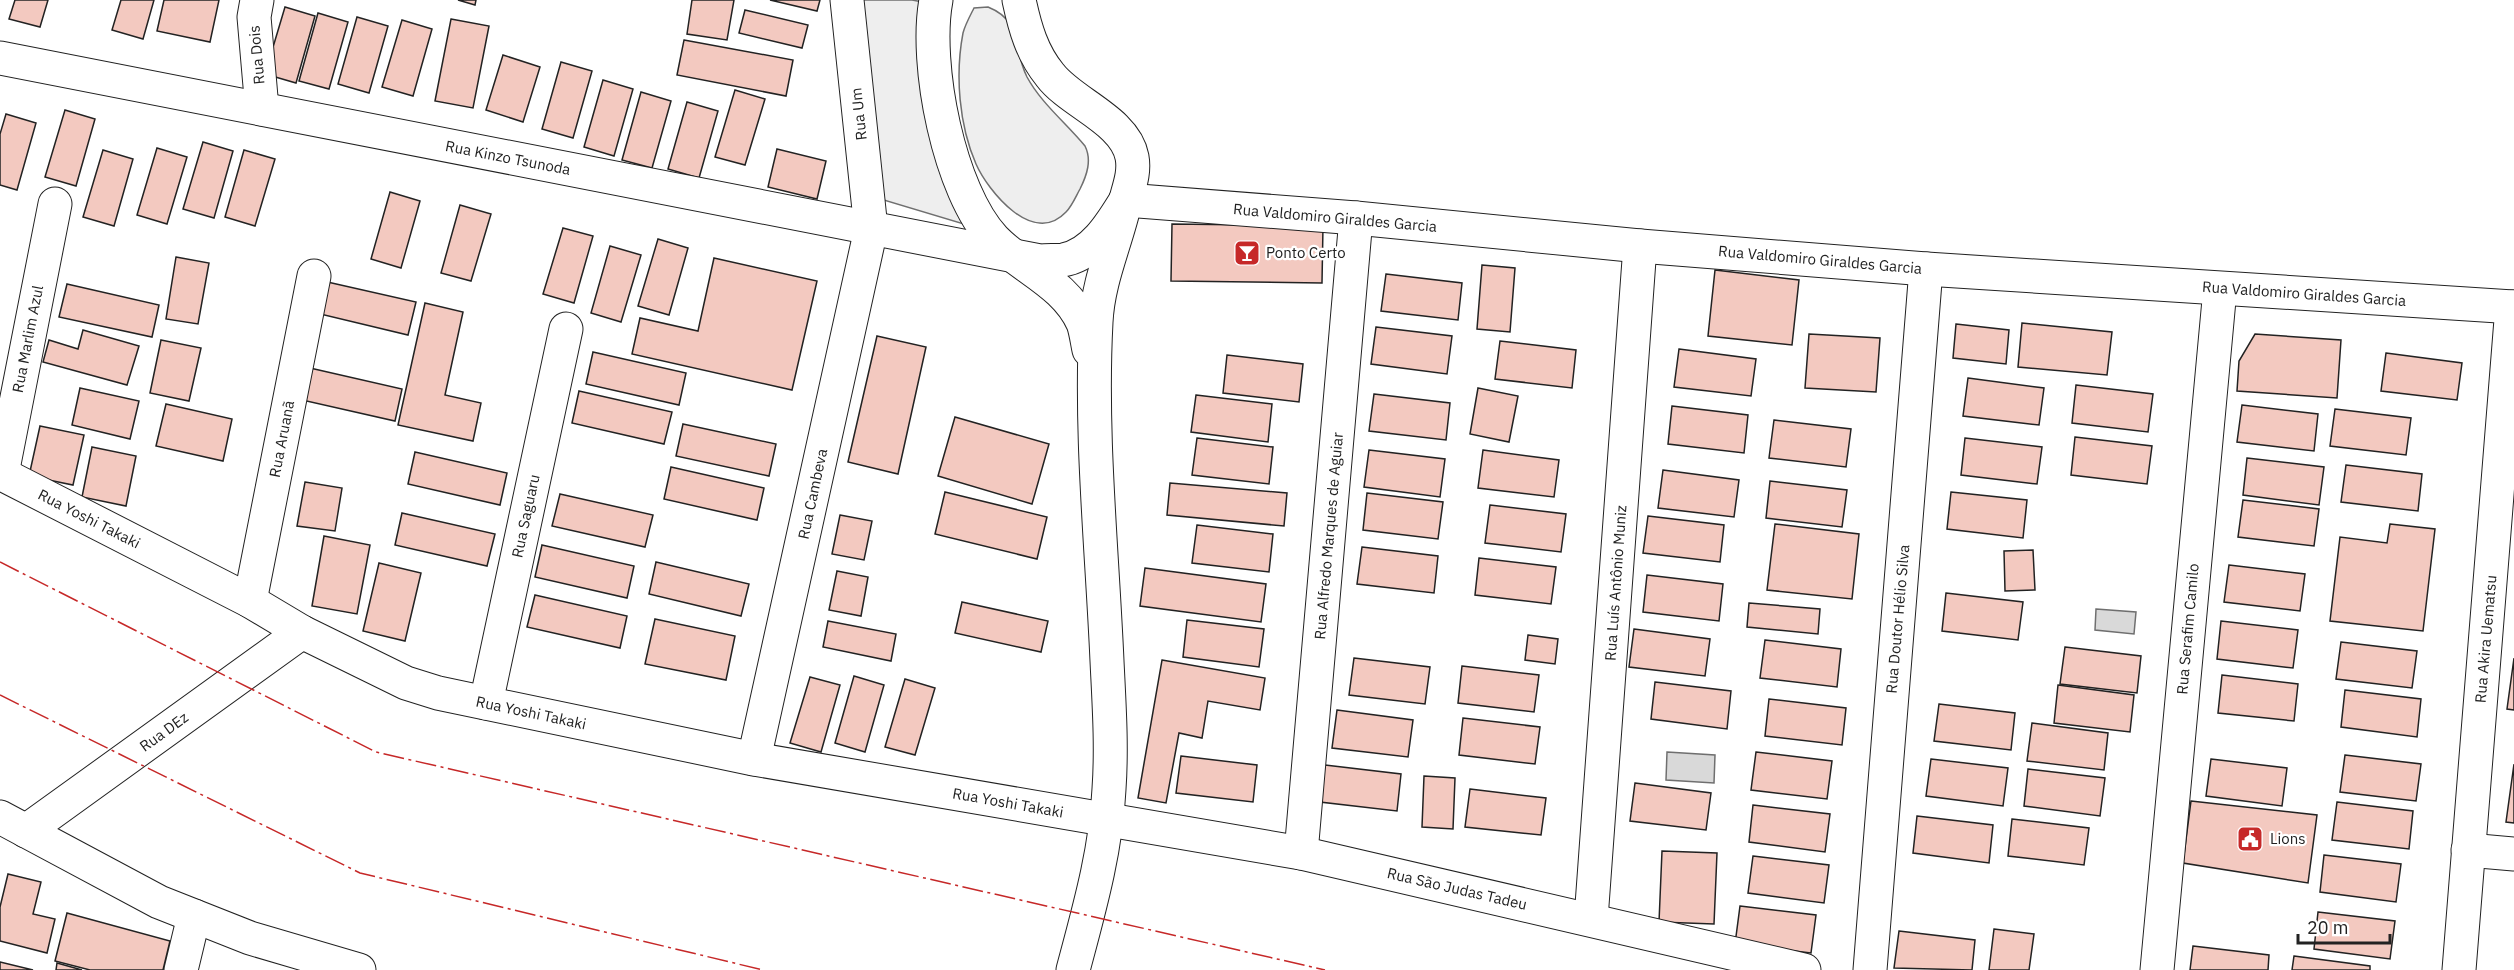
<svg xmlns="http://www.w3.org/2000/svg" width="2514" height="970" viewBox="0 0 2514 970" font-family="'IBM Plex Sans',sans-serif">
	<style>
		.green { fill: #eee; stroke: #6f6f6f; stroke-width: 1.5 }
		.water { fill: #d9d9d9; stroke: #6f6f6f; stroke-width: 1.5 }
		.building { fill: #f3c9c0; stroke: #222; stroke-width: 1.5 }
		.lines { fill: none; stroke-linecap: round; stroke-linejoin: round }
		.minor-casing { stroke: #222; stroke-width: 35 }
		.minor { stroke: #fff; stroke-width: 33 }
		.power { stroke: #c62828; stroke-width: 1.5; stroke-dasharray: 21 4.5 3 4.5; stroke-linecap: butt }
		.labels { text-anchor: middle; stroke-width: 4.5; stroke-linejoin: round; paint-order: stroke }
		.street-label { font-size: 15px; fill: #222; stroke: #fff }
		.poi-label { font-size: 15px; fill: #222; stroke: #fff; text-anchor: start }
	</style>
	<rect width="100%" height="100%" fill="#fff"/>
	<g class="green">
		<polygon points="854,0 912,0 928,3 977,228 877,198"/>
		<path d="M 988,7 C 1023,21 1012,47 1027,77 C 1041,103 1066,123 1085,146 C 1092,160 1087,175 1080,189 C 1076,196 1072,206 1066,212 C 1033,247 988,191 976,164 C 959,125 955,75 963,33 C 965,25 970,16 974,8 Z"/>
	</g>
	<g class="water">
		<polygon points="2096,609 2136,612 2134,634 2095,630"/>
		<polygon points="1667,752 1715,755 1714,783 1666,780"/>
	</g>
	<g class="building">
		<polygon points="15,0 48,0 40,27 9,19"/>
		<polygon points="121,0 154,0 143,39 112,30"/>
		<polygon points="164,0 219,0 210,42 157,31"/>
		<polygon points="458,0 476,0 475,5"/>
		<polygon points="692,0 734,0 727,40 687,34"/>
		<polygon points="770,0 820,0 817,11"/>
		<polygon points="285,7 315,16 296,83 265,74"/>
		<polygon points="745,10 808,25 802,48 739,33"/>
		<polygon points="318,13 348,22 329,89 299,81"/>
		<polygon points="357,17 388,26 369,93 338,84"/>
		<polygon points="451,19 489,26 473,108 435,101"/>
		<polygon points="402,20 432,29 413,96 382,87"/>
		<polygon points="684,40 793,60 786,96 677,75"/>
		<polygon points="503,55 540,67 523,122 486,110"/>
		<polygon points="561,62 592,71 573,138 542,129"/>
		<polygon points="603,80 633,89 614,156 584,147"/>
		<polygon points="735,90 765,99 745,165 715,157"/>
		<polygon points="641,92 671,101 652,168 622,160"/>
		<polygon points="687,102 718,111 699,178 668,169"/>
		<polygon points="65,110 95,119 76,186 45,177"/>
		<polygon points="6,114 36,123 17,190 0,185 0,134"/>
		<polygon points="203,142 233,151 214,218 183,209"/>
		<polygon points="157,148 187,157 167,224 137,215"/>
		<polygon points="777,149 826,161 817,199 768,187"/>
		<polygon points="103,150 133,159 114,226 83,217"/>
		<polygon points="244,150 275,159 255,226 225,217"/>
		<polygon points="390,192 420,201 401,268 371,259"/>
		<polygon points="460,205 491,214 471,281 441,273"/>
		<polygon points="1172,224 1323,226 1322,283 1171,281"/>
		<polygon points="563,228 593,236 574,303 543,294"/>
		<polygon points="658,239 688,248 669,315 638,306"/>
		<polygon points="610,246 641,255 621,322 591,313"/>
		<polygon points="176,257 209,263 198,324 166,319"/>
		<polygon points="714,258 817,281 792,390 632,354 640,318 698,331"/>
		<polygon points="1482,265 1515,268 1510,332 1477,329"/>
		<polygon points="1715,270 1799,280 1792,345 1708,336"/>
		<polygon points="1386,274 1462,283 1458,320 1381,311"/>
		<polygon points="323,281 416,302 408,335 316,313"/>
		<polygon points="67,284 159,305 152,337 59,317"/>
		<polygon points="425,303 463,312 445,395 481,403 473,441 398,425"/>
		<polygon points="2022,323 2112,332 2107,375 2018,367"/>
		<polygon points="1956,324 2009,330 2006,364 1953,358"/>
		<polygon points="1376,327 1452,336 1447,374 1371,364"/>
		<polygon points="83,330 139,346 127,385 43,362 49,340 78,349"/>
		<polygon points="1809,334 1880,338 1876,392 1805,388"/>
		<polygon points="2255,334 2341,340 2337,398 2237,391 2239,361"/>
		<polygon points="877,336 926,347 898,474 848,462"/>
		<polygon points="161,340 201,348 189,401 150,393"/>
		<polygon points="1500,341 1576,350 1572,388 1495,379"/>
		<polygon points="1679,349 1756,359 1751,396 1674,387"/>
		<polygon points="593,352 686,373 679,405 586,384"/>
		<polygon points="2386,353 2462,363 2457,400 2381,391"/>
		<polygon points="1227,355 1303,364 1299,402 1223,393"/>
		<polygon points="310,368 402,389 395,421 302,400"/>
		<polygon points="1968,378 2044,388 2039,425 1963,416"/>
		<polygon points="2076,385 2153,394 2148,432 2072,423"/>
		<polygon points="80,388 139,401 130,439 72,425"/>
		<polygon points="1478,388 1518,396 1509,442 1470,434"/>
		<polygon points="579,391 672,412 664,444 572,423"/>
		<polygon points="1374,394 1450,403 1446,440 1369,431"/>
		<polygon points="1196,395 1272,404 1268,442 1191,432"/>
		<polygon points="166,404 232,419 223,461 156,446"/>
		<polygon points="2242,405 2318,414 2314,451 2237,442"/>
		<polygon points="1672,406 1748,415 1744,453 1668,444"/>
		<polygon points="2335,409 2411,418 2406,455 2330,446"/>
		<polygon points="955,417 1049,444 1032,504 938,476"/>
		<polygon points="1774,420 1851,429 1846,467 1769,458"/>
		<polygon points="683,424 776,444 769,476 676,456"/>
		<polygon points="40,426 84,435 73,485 29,476"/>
		<polygon points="2075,437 2152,446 2147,484 2071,475"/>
		<polygon points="1197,438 1273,447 1269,484 1192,475"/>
		<polygon points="1965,438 2042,447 2037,484 1961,475"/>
		<polygon points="92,447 136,456 126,506 82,497"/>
		<polygon points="1369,450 1445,459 1440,497 1364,487"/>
		<polygon points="1483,450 1559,460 1554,497 1478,488"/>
		<polygon points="415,452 507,473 500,505 408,484"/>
		<polygon points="2247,458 2324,467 2319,505 2243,495"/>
		<polygon points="2346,465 2422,474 2418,511 2341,502"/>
		<polygon points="671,467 764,488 757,520 664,499"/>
		<polygon points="1663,470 1739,480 1734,517 1658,508"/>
		<polygon points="1770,481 1847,490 1842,527 1766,518"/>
		<polygon points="305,482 342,488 335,531 297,526"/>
		<polygon points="1170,483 1287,493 1284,526 1167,515"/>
		<polygon points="945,492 1047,517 1037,559 935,534"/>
		<polygon points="1951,492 2027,500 2023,538 1947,529"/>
		<polygon points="1367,493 1443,502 1438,539 1363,530"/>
		<polygon points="560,494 653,515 645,547 552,526"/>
		<polygon points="2243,500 2319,509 2314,546 2238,537"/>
		<polygon points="1490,505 1566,514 1561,552 1485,543"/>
		<polygon points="402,513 495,534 487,566 395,545"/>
		<polygon points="840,515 872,521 864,560 832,554"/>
		<polygon points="1648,516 1724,525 1720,562 1643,553"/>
		<polygon points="1775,524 1859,534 1852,599 1767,590"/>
		<polygon points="2390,524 2435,529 2423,631 2330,621 2340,537 2387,543"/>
		<polygon points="1197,525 1273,534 1269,572 1192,563"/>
		<polygon points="324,536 370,545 357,614 312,606"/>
		<polygon points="542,545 634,566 627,598 535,577"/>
		<polygon points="1362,547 1438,556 1434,593 1357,584"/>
		<polygon points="2033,550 2035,590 2005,591 2004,551"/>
		<polygon points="1479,558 1556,567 1551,604 1475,595"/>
		<polygon points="656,562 749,584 741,616 649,594"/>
		<polygon points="379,563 421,573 405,641 363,631"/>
		<polygon points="2229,565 2305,574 2300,611 2224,602"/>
		<polygon points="1145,568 1266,584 1261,622 1140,606"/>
		<polygon points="837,571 868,577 861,616 829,610"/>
		<polygon points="1647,575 1723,584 1719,621 1643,612"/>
		<polygon points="1946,593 2023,602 2018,640 1942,631"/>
		<polygon points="535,595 627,616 620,648 527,627"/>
		<polygon points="962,602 1048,621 1041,652 955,633"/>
		<polygon points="1749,603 1820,609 1818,634 1747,627"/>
		<polygon points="655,619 735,636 726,680 645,664"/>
		<polygon points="1187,620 1264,629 1259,667 1183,657"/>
		<polygon points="828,621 896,634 891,661 823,647"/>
		<polygon points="2221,621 2298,630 2293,668 2217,659"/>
		<polygon points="1634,629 1710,639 1705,676 1629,667"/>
		<polygon points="1528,635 1558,639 1555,664 1525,660"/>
		<polygon points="1765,640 1841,649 1837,687 1760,678"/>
		<polygon points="2341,642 2417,651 2412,688 2336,679"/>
		<polygon points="2065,647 2141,656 2137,693 2060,684"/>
		<polygon points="1354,658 1430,667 1425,704 1349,695"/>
		<polygon points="2514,658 2514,710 2507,709"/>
		<polygon points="1162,660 1265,678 1260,710 1208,701 1202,738 1179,733 1166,803 1138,798"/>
		<polygon points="1462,666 1539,675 1534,712 1458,703"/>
		<polygon points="2222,675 2298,684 2294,721 2218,713"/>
		<polygon points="854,676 884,685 865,752 835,743"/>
		<polygon points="810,677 840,685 821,752 790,743"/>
		<polygon points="905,679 935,688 915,755 885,747"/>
		<polygon points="1655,682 1731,691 1727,729 1651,719"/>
		<polygon points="2058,685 2134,695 2130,732 2054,723"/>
		<polygon points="2345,690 2421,699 2417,737 2341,727"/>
		<polygon points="1769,699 1846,708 1842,745 1765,736"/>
		<polygon points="1939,704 2015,713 2011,750 1934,741"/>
		<polygon points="1337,710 1413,720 1408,757 1332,748"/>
		<polygon points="1463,718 1540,727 1535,764 1459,755"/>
		<polygon points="2032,723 2108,733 2104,770 2027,761"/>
		<polygon points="1756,752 1832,761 1827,799 1751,790"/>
		<polygon points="2345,755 2421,764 2416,801 2340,792"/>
		<polygon points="1181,756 1257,765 1253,802 1176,793"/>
		<polygon points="1931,759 2008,768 2003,806 1926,796"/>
		<polygon points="2211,759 2287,768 2282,806 2206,796"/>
		<polygon points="2514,764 2514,823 2506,822"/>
		<polygon points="1325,765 1401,774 1397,811 1320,802"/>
		<polygon points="2028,769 2105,778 2100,816 2024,806"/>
		<polygon points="1424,776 1455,778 1453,829 1422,827"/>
		<polygon points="1635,783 1711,793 1706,830 1630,821"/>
		<polygon points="1470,789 1546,798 1541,835 1465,827"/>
		<polygon points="2191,801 2317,815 2308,883 2183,863"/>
		<polygon points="2337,802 2413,811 2409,849 2332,840"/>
		<polygon points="1753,805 1830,814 1825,852 1749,842"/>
		<polygon points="1917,816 1993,825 1989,863 1913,853"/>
		<polygon points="2012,819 2089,828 2084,865 2008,856"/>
		<polygon points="1662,851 1717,853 1714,924 1659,922"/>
		<polygon points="2324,855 2401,864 2396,902 2320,892"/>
		<polygon points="1753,856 1829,865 1824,903 1748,893"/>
		<polygon points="8,874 41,882 33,914 55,919 47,953 0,941 0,907"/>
		<polygon points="1740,906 1816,915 1811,953 1735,944"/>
		<polygon points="2318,912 2395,921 2390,959 2314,949"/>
		<polygon points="67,913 170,941 163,970 90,970 55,961"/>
		<polygon points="1994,929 2034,934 2029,970 1989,970"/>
		<polygon points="1899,931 1975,940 1972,970 1894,968"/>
		<polygon points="2193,946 2269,955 2268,970 2190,970"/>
		<polygon points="2294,956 2370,966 2370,970 2292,970"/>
		<polygon points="0,962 33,970 0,970"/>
		<polygon points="57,963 82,970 56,970"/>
	</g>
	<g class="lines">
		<g class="minor-casing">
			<g id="minor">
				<polyline points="257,0 254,17 262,109"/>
				<path d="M 936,0 C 924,64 949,191 994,239 C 1023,269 1065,283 1083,323 C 1086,331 1087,341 1089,350"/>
				<path d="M 1019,0 C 1025,28 1032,53 1050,75 C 1071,103 1125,120 1132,157 C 1135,173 1129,187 1125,203 C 1116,243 1098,280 1096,322 C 1090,434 1102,548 1107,661 C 1109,703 1112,746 1109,789 C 1106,851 1089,910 1073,970"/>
				<path d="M 0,58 L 1040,261 C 1047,260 1056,261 1063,260 C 1093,255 1112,223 1126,200"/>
				<polyline points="1126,200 1356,218 1640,246 1926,269 2514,307"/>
				<polyline points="0,473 250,601 302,632 406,683 438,693 754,759 1301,853 1804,970"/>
				<polyline points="2,474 55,204"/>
				<polyline points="250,601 314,276"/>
				<polyline points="486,703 566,329"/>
				<polyline points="754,759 871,229 847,0"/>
				<polyline points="0,817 159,902 250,938 359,970"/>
				<polyline points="26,831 302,632"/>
				<polyline points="2468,850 2514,854"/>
				<polyline points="1301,853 1356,218"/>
				<polyline points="1591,919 1640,246"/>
				<polyline points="181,970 194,916"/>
				<polyline points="1870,970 1926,269"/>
				<polyline points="2157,970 2220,289"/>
				<polyline points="2459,970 2512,307"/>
			</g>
		</g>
		<use href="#minor" class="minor"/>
		<g class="power">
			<polyline points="0,562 376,752 1325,970"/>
			<polyline points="0,695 360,873 763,970"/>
		</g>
	</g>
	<defs>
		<g id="bar-square" transform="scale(1.35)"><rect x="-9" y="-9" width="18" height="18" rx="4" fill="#c62828" stroke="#fff"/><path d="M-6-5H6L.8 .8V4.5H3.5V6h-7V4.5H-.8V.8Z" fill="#fff"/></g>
		<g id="civic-square" transform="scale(1.35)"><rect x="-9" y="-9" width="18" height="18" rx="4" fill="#c62828" stroke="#fff"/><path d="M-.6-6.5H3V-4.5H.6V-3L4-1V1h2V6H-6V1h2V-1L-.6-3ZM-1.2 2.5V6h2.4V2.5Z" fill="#fff"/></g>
	</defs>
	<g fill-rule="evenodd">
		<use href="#bar-square" x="1247" y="253"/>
		<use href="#civic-square" x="2250" y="839"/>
	</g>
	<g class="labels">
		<g class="street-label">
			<text transform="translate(257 55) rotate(-95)" y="5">Rua Dois</text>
			<text transform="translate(859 114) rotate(-96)" y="5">Rua Um</text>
			<text transform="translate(508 158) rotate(11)" y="5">Rua Kinzo Tsunoda</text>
			<text transform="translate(1335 218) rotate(5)" y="5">Rua Valdomiro Giraldes Garcia</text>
			<text transform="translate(1820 260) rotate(5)" y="5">Rua Valdomiro Giraldes Garcia</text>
			<text transform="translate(2304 294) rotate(4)" y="5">Rua Valdomiro Giraldes Garcia</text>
			<text transform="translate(28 339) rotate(-79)" y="5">Rua Marlim Azul</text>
			<text transform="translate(282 439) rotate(-79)" y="5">Rua Aruanã</text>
			<text transform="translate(813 494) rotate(-78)" y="5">Rua Cambeva</text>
			<text transform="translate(526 516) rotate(-78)" y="5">Rua Saguaru</text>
			<text transform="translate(89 519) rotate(27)" y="5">Rua Yoshi Takaki</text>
			<text transform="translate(1329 536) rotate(-85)" y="5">Rua Alfredo Marques de Aguiar</text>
			<text transform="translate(1616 583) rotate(-86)" y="5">Rua Luís Antônio Muniz</text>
			<text transform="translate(1898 619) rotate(-85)" y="5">Rua Doutor Hélio Silva</text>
			<text transform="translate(2188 629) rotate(-85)" y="5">Rua Serafim Camilo</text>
			<text transform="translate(2486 639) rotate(-85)" y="5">Rua Akira Uematsu</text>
			<text transform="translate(531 713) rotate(12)" y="5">Rua Yoshi Takaki</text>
			<text transform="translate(164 732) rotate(-36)" y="5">Rua DEz</text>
			<text transform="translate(1008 803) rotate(10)" y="5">Rua Yoshi Takaki</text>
			<text transform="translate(1457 889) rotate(13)" y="5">Rua São Judas Tadeu</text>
		</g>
		<g class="poi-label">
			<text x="1266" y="258">Ponto Certo</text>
			<text x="2270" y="844">Lions</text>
		</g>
	</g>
	<path d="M2298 934v9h92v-9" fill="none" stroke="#222222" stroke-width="3"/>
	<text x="2307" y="934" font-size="18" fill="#222222" stroke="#ffffff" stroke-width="4.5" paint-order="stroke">20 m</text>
</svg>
